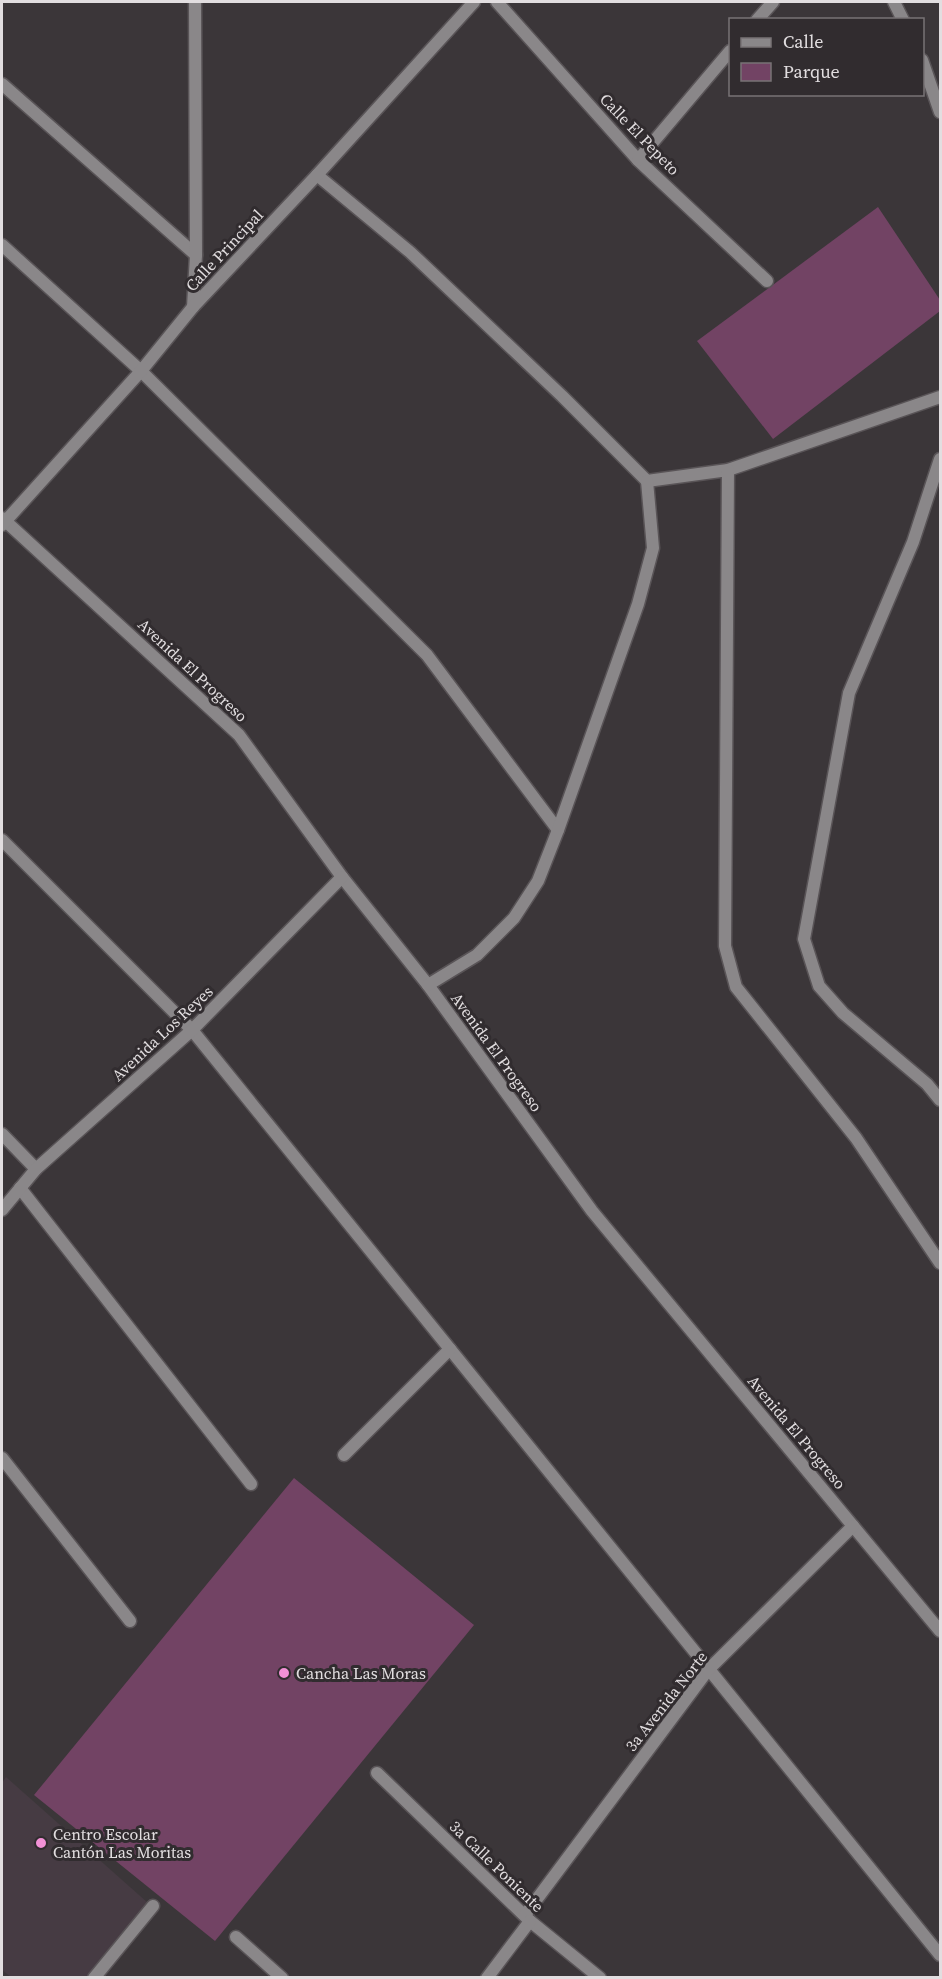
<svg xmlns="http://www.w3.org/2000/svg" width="942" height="1979" viewBox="0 0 942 1979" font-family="'Source Serif 4',serif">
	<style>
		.built { fill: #463b43 }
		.green { fill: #724364 }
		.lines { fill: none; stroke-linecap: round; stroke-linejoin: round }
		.street-casing { stroke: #595457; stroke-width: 15 }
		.street { stroke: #8a8789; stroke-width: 12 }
		.poi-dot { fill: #f291d6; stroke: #312c2f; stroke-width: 2 }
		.labels { text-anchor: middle; stroke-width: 6; stroke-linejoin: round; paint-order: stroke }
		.street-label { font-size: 16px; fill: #e2dee0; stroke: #312c2f }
		.poi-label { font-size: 16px; fill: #e2dee0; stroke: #312c2f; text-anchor: start }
	</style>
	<rect width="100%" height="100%" fill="#3b3639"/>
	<polygon class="built" points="6,1777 148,1903 86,1977 11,1977 2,1970 2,1783"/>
	<g class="green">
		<polygon points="878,207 940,300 940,311 773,439 697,341"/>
		<polygon points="294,1478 474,1625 215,1941 34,1795"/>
	</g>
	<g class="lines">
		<g class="street-casing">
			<g id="street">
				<polyline points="497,2 638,160 767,281"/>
				<polyline points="894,2 903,20"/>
				<polyline points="757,20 773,2"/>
				<polyline points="922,60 940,112"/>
				<polyline points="2,84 196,255"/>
				<polyline points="638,160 730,51"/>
				<polyline points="317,175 410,252 562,396 647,481 728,470 940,397"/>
				<polyline points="2,245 141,371 427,655 558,830"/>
				<polyline points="193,307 196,255 195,2"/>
				<polyline points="940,459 913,542 849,693 804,939 819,986 843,1013 927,1084 940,1100"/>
				<polyline points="728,470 725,946 736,987 856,1138 940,1263"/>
				<polyline points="2,518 239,735 342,877 428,985 592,1211 940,1631"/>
				<polyline points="2,525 141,371 193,307 317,175 474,2"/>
				<polyline points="2,840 192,1030 940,1955"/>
				<polyline points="428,985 477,955 514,918 538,881 558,830 638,604 653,548 647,481"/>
				<polyline points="2,1134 36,1169"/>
				<polyline points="20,1188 251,1484"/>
				<polyline points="2,1210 36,1169 192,1030 342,877"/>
				<polyline points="344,1455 450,1349"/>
				<polyline points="2,1458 130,1621"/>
				<polyline points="377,1773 530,1921 600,1978"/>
				<polyline points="525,1915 708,1670 853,1526"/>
				<polyline points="236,1937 282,1978"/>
				<polyline points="94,1978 153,1906"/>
				<polyline points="487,1978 530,1921"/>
			</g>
		</g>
		<use href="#street" class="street"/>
	</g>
	<g class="poi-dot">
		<circle cx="284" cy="1673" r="6"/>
		<circle cx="41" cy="1843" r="6"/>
	</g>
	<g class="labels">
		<g class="street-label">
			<text transform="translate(640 134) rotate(46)" y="6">Calle El Pepeto</text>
			<text transform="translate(224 250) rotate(-47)" y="6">Calle Principal</text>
			<text transform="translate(193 670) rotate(43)" y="6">Avenida El Progreso</text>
			<text transform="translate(162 1033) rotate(-43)" y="6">Avenida Los Reyes</text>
			<text transform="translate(497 1052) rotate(54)" y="6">Avenida El Progreso</text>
			<text transform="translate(797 1432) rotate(50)" y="6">Avenida El Progreso</text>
			<text transform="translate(666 1701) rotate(-52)" y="6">3a Avenida Norte</text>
			<text transform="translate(497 1866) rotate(44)" y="6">3a Calle Poniente</text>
		</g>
		<g class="poi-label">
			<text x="296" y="1679">Cancha Las Moras</text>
			<text x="53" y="1840">Centro Escolar<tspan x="53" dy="18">Cantón Las Moritas</tspan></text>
		</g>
	</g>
	<rect width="942" height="1979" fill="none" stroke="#e2dee0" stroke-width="6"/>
	<rect x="729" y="18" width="195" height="78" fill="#312c2f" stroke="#787376" stroke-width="1.5"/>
	<rect x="741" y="38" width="30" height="9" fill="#8a8789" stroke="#787376" stroke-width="1.5"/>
	<text x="783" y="48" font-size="18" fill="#e2dee0">Calle</text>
	<rect x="741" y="63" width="30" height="18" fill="#724364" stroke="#787376" stroke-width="1.5"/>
	<text x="783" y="78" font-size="18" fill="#e2dee0">Parque</text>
</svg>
